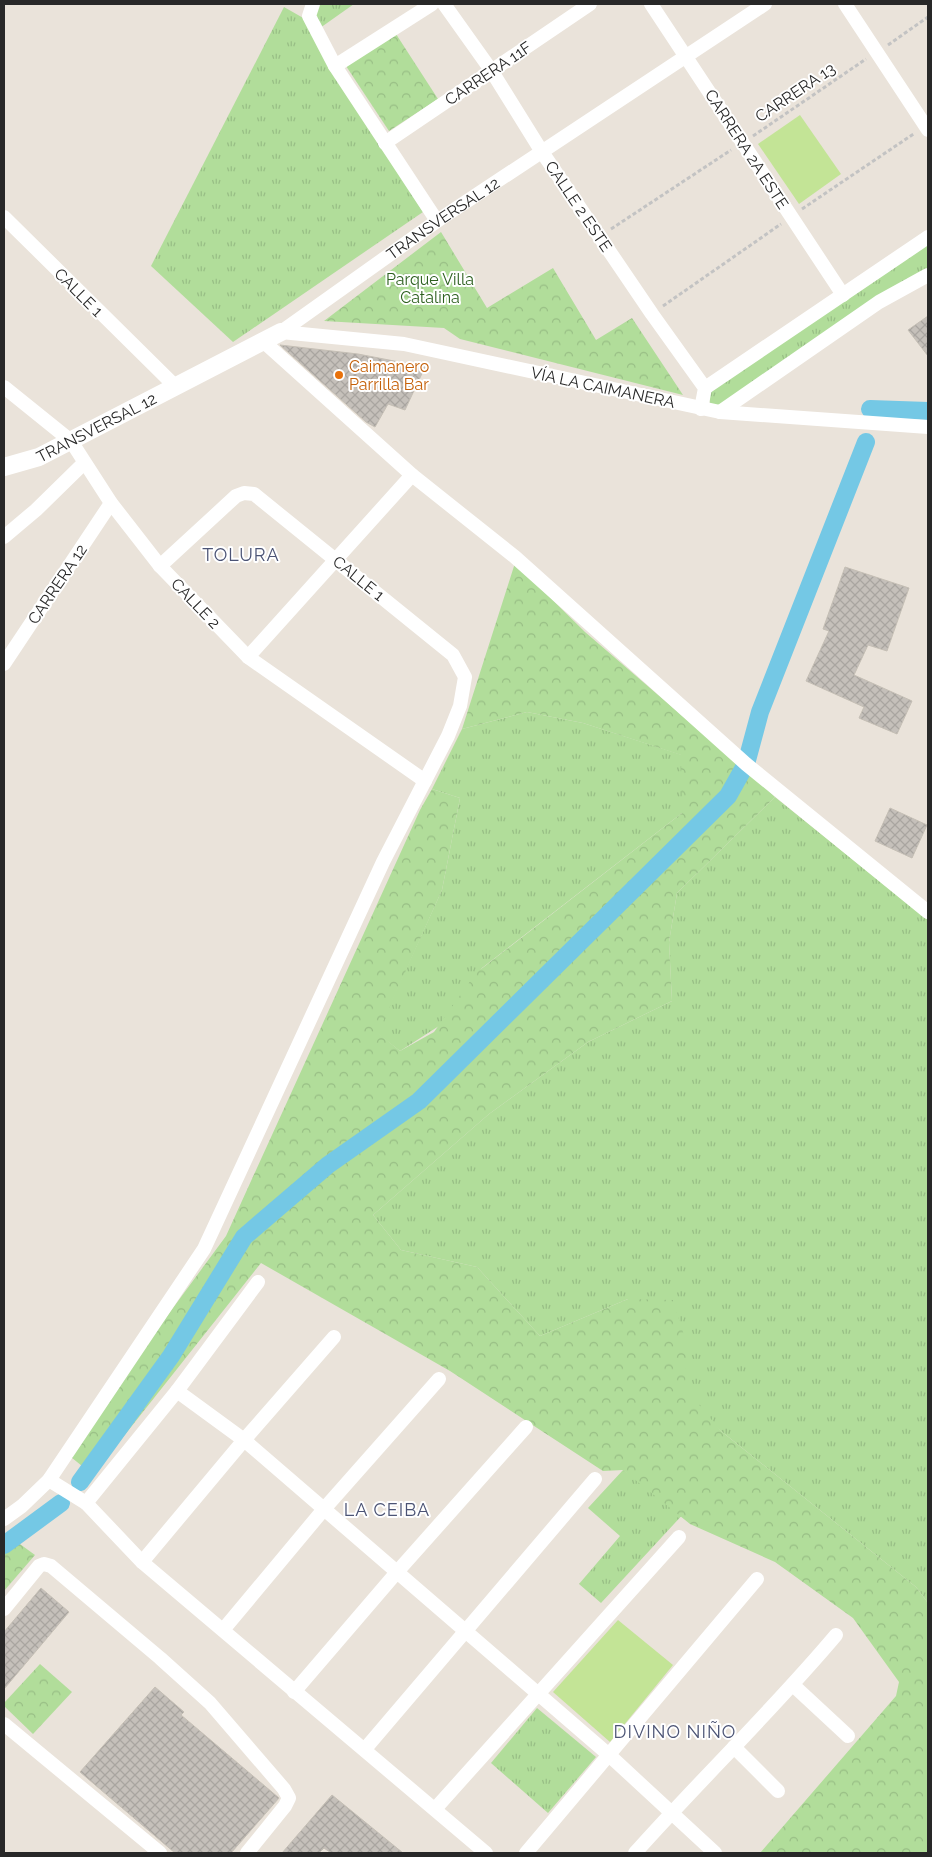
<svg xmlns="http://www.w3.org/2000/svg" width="932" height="1857" viewBox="0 0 932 1857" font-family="Raleway,sans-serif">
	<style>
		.grass { fill: url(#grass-tufts) }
		.forest { fill: url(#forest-crowns) }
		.pitch { fill: #c3e496 }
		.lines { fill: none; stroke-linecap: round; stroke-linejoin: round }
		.canal { stroke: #74c8e5; stroke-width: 18 }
		.building { fill: url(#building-cross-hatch); stroke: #c5bfb5 }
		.path { stroke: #c3c3c3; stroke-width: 3; stroke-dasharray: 4 2.5; stroke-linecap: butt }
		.minor { stroke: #fff; stroke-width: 14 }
		.tertiary { stroke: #fff; stroke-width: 18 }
		.food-dot { fill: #e8710a; stroke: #fff; stroke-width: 2 }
		.labels { text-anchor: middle; stroke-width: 4; stroke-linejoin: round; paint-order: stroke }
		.street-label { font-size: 16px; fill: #282828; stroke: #fff }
		.park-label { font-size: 16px; fill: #2c5f1e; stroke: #fff }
		.food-label { font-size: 16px; fill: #c56008; stroke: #fff; text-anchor: start }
		.neighbourhood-label { font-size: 18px; letter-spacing: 1px; fill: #4c5475; stroke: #fff }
	</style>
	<defs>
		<pattern id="grass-tufts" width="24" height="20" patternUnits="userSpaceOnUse" patternTransform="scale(1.25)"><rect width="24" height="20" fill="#b1dd9a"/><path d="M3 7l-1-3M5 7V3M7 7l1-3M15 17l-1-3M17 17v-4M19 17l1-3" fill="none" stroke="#98be85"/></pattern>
		<pattern id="forest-crowns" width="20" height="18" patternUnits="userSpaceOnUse" patternTransform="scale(1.25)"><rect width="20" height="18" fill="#b1dd9a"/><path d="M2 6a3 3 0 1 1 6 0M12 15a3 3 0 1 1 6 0" fill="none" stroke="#98be85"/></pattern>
		<pattern id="building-cross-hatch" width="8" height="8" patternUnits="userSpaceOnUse" patternTransform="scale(1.25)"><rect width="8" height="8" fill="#c5c0ba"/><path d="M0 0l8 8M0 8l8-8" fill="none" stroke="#a9a5a0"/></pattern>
	</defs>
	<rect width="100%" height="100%" fill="#eae3da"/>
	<g class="grass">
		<polygon points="320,4 354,4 320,28 314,17"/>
		<polygon points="284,7 305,19 423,212 233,342 151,266"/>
		<polygon points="928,242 928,271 719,409 710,407 709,391"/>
		<polygon points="527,712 583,723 682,755 682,813 482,968 439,1026 400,1051 377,1033 442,890 460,798 432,789 462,729"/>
		<polygon points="775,797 928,920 928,1603 916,1587 721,1431 666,1382 628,1299 540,1336 477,1267 401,1250 373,1215 489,1114 588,1042 672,1001 669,942 677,893"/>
		<polygon points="623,1470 686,1511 601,1603 579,1584 620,1536 588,1508"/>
		<polygon points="537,1708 596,1757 548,1813 491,1763"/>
	</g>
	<g class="forest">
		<polygon points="396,34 438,99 389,131 346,66"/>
		<polygon points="441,232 487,308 553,268 596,340 632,318 683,395 460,339 444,328 324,321"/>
		<polygon points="515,563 585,632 758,781 775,797 677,893 669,942 672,1001 588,1042 489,1114 373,1215 401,1250 477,1267 540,1336 628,1299 673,1300 687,1345 685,1388 721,1431 916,1587 928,1603 928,1853 760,1853 896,1696 899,1682 853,1618 775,1562 690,1524 623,1470 603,1471 450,1371 261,1263 93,1475 66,1453 226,1236 420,810 432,789 460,798 442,890 378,1033 400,1051 434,1032 476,973 682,813 681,755 583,723 527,712 462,729"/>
		<polygon points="4,1539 13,1539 35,1555 4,1591"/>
		<polygon points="40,1664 72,1692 33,1734 4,1706 4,1703"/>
	</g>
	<g class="pitch">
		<polygon points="800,115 841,174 799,204 758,144"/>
		<polygon points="618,1620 673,1665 610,1742 553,1692"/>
	</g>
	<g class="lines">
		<g class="canal">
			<polyline points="870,409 928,411"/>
			<polyline points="80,1482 171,1356 244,1237 328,1165 419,1101 728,796 746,764 760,712 866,442"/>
			<polyline points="4,1545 61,1503"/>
		</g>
	</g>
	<g class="building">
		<polygon points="928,316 928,356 908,330"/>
		<polygon points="280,345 358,354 425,367 405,410 388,404 375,427 366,422"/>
		<polygon points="845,567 909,588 887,651 868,645 854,675 912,701 897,734 859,718 864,707 806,681 829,631 823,629"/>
		<polygon points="890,808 927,825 912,858 875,841"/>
		<polygon points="41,1588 69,1612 4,1689 4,1632"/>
		<polygon points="155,1687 184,1712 181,1715 279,1798 231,1853 175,1853 80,1772"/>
		<polygon points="332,1795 403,1853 331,1853 324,1848 319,1853 282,1853"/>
	</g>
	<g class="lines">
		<g class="path">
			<polyline points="888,45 928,17"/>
			<polyline points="753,136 866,59"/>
			<polyline points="802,209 915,133"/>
			<polyline points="611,229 731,150"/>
			<polyline points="663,306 781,224"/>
		</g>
		<g class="minor">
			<polyline points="313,4 309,16 335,66 437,221"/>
			<polyline points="444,4 491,70 542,152 652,314 705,388 701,409"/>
			<polyline points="651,4 843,295"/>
			<polyline points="845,4 928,130"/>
			<polyline points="335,66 432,4"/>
			<polyline points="385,143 590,4"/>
			<polyline points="4,217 176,387"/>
			<polyline points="281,332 404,344 720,412 928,427"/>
			<path id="s1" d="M 281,332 L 437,221 L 765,4"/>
			<polyline points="264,342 412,475 515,557 746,764 928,912"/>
			<polyline points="4,387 71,441 111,503 160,566 248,657 425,781"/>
			<polyline points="705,388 928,237"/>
			<polyline points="720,412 879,302 928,275"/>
			<polyline points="4,537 36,510 84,463"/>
			<polyline points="248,657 412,475"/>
			<polyline points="4,664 111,503"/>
			<polyline points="177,1391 244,1440 324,1509 609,1755 715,1853"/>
			<polyline points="49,1480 86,1503 142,1562 486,1853"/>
			<polyline points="86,1503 177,1391 258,1282"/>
			<polyline points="4,1519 22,1506 49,1480 204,1249 383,862 448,736 460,706 465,677 453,655 254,494 244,493 236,496 160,566"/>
			<polyline points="142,1562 244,1440 334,1337"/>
			<polyline points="4,1609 39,1566 44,1564 51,1566 160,1658 210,1703 284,1789 289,1798 285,1806 247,1853"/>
			<polyline points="223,1630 324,1509 439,1379"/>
			<polyline points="793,1685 848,1736"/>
			<polyline points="294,1692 397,1572 526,1427"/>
			<polyline points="4,1724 160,1853"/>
			<polyline points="734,1747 778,1791"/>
			<polyline points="365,1749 595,1479"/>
			<polyline points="435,1809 679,1537"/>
			<polyline points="526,1853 757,1579"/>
			<path d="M 635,1853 C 701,1779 772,1711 836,1635"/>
		</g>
		<path class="tertiary" id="s2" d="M 4,467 L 39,457 L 281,332"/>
	</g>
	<circle class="food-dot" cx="339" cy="375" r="5"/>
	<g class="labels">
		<g class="street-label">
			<text transform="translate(488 73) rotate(-34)" y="6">CARRERA 11F</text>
			<text transform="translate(795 92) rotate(-34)" y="6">CARRERA 13</text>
			<text transform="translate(747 149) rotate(57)" y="6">CARRERA 2A ESTE</text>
			<text transform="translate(579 206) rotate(56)" y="6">CALLE 2 ESTE</text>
			<text dy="6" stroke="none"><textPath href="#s1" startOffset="198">TRANSVERSAL 12</textPath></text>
			<text transform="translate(79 292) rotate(45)" y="6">CALLE 1</text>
			<text transform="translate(603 387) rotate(12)" y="6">VÍA LA CAIMANERA</text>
			<text dy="6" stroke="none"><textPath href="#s2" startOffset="101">TRANSVERSAL 12</textPath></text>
			<text transform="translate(359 578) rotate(39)" y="6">CALLE 1</text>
			<text transform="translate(57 584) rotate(-56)" y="6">CARRERA 12</text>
			<text transform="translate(196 603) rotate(46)" y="6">CALLE 2</text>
		</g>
		<g class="park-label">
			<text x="430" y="285">Parque Villa<tspan x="430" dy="18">Catalina</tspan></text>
		</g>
		<g class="food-label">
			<text x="349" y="372">Caimanero<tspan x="349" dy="18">Parrilla Bar</tspan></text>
		</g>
		<g class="neighbourhood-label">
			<text x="241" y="561">TOLURA</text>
			<text x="387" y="1516">LA CEIBA</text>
			<text x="675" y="1738">DIVINO NIÑO</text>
		</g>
	</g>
	<rect width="932" height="1857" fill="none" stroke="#282828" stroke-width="10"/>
</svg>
